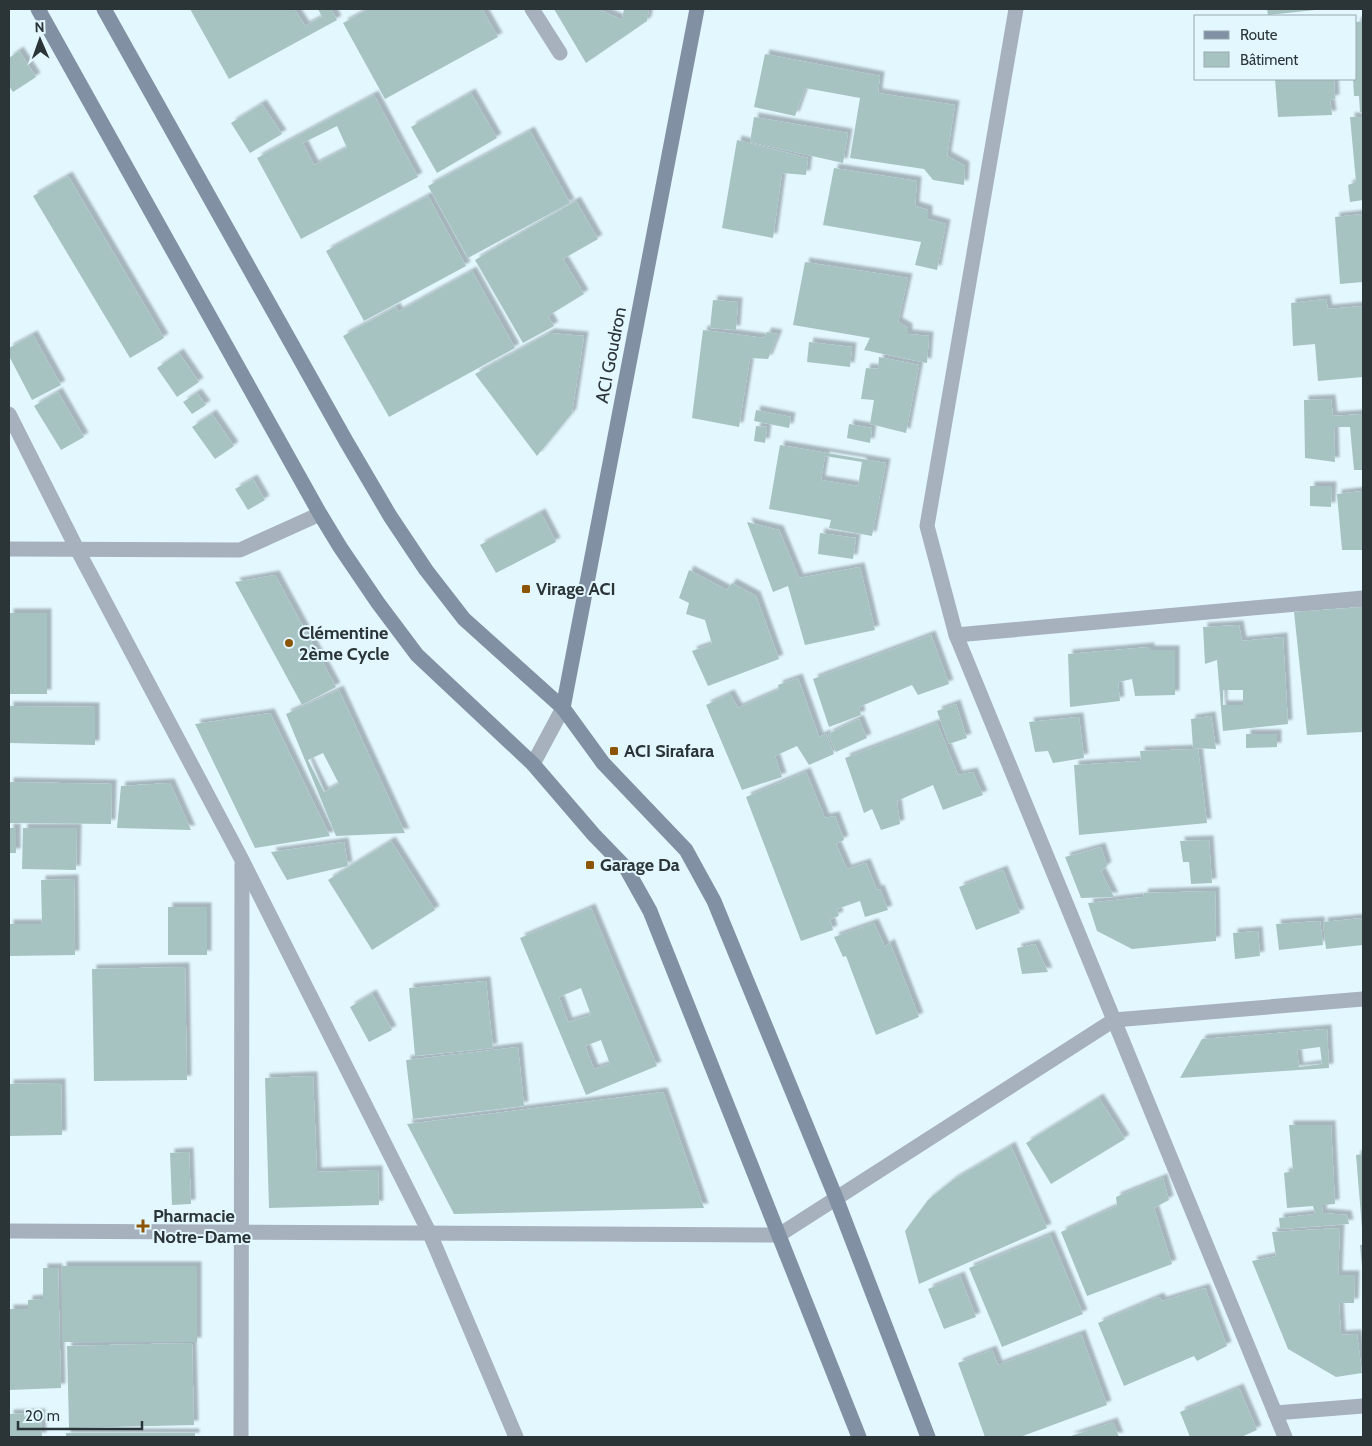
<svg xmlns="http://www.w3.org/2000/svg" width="1372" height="1446" viewBox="0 0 1372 1446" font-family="Cabin,sans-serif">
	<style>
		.building { fill: #a7c3c1; fill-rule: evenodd; filter: url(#shadow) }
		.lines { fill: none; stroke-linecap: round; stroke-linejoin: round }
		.street { stroke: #a6b1bd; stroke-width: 15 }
		.secondary { stroke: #8190a3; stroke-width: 15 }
		.poi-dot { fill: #8b5505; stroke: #e3f7ff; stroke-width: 2 }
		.labels { text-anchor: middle; stroke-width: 4; stroke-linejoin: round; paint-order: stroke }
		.street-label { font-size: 18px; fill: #2b3538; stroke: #e3f7ff }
		.poi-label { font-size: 18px; font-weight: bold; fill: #2b3538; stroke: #e3f7ff; text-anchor: start }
	</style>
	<defs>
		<filter id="shadow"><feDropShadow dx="4.5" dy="-4.5" stdDeviation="1" flood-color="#0004"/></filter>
	</defs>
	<rect width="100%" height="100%" fill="#e3f7ff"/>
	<g class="building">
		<polygon points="190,9 298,9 295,10 305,26 322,17 318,9 331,9 337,20 229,79"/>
		<polygon points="369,9 482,9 498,37 385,99 343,23"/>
		<polygon points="554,9 598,9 622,20 624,9 649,9 647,21 586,63"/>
		<polygon points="1267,9 1315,9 1315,10 1268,15"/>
		<polygon points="1363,21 1363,112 1360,112 1359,96 1354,96 1353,79 1356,79 1356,22"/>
		<polygon points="19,51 36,77 13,92 9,86 9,58"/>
		<polygon points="765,54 880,76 878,93 955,105 947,156 965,166 964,185 933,180 924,169 850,158 860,98 805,88 795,116 754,107"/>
		<polygon points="1275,79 1334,79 1335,99 1330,100 1332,115 1278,117"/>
		<polygon points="471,93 497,138 437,173 411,127"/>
		<path d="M 374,95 L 418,177 L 301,239 L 257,158 ZM 337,126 L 347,148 L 314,165 L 303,143 Z"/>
		<polygon points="262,104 282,134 250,153 231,123"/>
		<polygon points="754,117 848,133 843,163 750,142"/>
		<polygon points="1350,117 1363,117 1363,200 1350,202 1348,185 1356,182"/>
		<polygon points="530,131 570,203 468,258 428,186"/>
		<polygon points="737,140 808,158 806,175 782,173 773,238 722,228"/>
		<polygon points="834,168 917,181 915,206 928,210 928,219 946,224 937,270 915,265 921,242 823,225"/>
		<polygon points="68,176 164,338 130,358 33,196"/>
		<polygon points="428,196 466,266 364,321 326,251"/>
		<polygon points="576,201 598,239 563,259 584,294 548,316 554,326 523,343 475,260"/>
		<polygon points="1363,214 1363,282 1340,284 1335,217"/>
		<polygon points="805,262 908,278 898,322 908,328 908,334 929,336 927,363 864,350 870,338 793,325"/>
		<polygon points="472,271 515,348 389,417 343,336 396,307 398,312"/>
		<polygon points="1326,299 1328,309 1363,306 1363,377 1318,381 1315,344 1293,346 1291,303"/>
		<polygon points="713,300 738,302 736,330 710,328"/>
		<polygon points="703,330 764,338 767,332 778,334 768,359 750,358 739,427 692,418"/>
		<polygon points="550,333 584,336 572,413 537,456 475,374"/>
		<polygon points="33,335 61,385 32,400 9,356 9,348"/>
		<polygon points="809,342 852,347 850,367 807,362"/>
		<polygon points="179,353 199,382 177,397 157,368"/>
		<polygon points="879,357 919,365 906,433 870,424 874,400 861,399 866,368 878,369"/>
		<polygon points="58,392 84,437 61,450 34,406"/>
		<polygon points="197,393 206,405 192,414 183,402"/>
		<polygon points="1331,399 1333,416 1363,414 1363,470 1354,470 1350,427 1334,427 1335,462 1305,458 1304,400"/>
		<polygon points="756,410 791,417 789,428 754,421"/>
		<polygon points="212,414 234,446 215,459 192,427"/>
		<polygon points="849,424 872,428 870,443 847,438"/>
		<polygon points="756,426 767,427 765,443 754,441"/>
		<path d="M 780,445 L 886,463 L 872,536 L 829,528 L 831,520 L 769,509 ZM 825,456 L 862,462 L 858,486 L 821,480 Z"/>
		<polygon points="253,479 265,500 248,510 235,489"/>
		<polygon points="1310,486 1332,486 1331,507 1310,506"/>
		<polygon points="1363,491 1362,550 1342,550 1337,494"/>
		<polygon points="541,513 556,542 496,573 480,545"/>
		<polygon points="747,522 779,530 799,578 860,567 875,630 805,645 788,586 773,592"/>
		<polygon points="820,533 856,538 853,559 818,554"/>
		<polygon points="689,570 727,590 732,583 756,596 779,659 708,686 692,651 712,644 705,620 686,614 689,603 679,598"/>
		<polygon points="275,575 336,687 302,705 235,582"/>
		<polygon points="1363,607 1363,732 1307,735 1294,612"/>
		<rect x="9" y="613" width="38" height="81"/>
		<path d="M 1239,625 L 1242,641 L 1283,637 L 1288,724 L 1223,731 L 1217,660 L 1205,664 L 1203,627 ZM 1223,690 L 1243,690 L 1243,705 L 1223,705 Z"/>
		<polygon points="931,635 949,684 918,695 912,685 859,707 861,715 829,727 813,679"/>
		<polygon points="1150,647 1150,650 1175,650 1175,695 1135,696 1132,679 1118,682 1120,701 1070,707 1068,654"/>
		<polygon points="798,678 819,737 826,734 834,754 809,765 797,746 775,756 782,777 742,790 706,705 730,694 738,708 779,690 778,685"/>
		<path d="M 339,690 L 405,833 L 336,836 L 286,714 ZM 323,753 L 339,784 L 324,792 L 308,760 Z"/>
		<polygon points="956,704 967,738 949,744 937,711"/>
		<polygon points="9,706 95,707 95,745 9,743"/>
		<polygon points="270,713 330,836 255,848 195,724"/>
		<polygon points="1211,716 1216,749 1193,748 1191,719"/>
		<polygon points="1079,717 1084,758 1053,763 1048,751 1035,752 1029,722"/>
		<polygon points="859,719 867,738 836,752 828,734"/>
		<polygon points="937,723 958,775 973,772 983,795 943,810 933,785 897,801 900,824 881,830 872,809 864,813 845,758"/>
		<polygon points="1246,734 1277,734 1277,747 1246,748"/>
		<polygon points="1198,749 1207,823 1079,835 1074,765 1141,761 1140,751"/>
		<polygon points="806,772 825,818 835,816 844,840 836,844 847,869 866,863 877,890 880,889 888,910 865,917 860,901 837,909 839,916 830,919 833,930 801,941 746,797"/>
		<polygon points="9,782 112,784 111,824 9,823"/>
		<polygon points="170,783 191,830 117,828 121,786"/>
		<rect x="9" y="828" width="7" height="25"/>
		<polygon points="23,828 77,828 76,870 22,869"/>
		<polygon points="1209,840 1212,883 1191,884 1189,862 1183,862 1180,841"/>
		<polygon points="391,841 435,910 372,950 328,880"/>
		<polygon points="344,842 348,866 287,880 271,852"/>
		<polygon points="1101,847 1107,866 1101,871 1114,897 1081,898 1065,857"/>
		<polygon points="1003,870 1020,913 976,930 959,887"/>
		<polygon points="74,879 75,955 9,956 9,924 42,924 41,880"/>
		<polygon points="1215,891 1216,941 1132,949 1097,931 1088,903 1143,897 1144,893"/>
		<rect x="168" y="907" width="39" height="48"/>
		<path d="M 591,908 L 657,1066 L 586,1095 L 520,938 ZM 581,988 L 591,1015 L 568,1022 L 559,997 ZM 601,1040 L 610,1064 L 594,1069 L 585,1046 Z"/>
		<polygon points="1363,918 1363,945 1326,949 1323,922"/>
		<polygon points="1320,921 1323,945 1279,950 1276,924"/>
		<polygon points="874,923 885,947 890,943 919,1017 876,1035 846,956 843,957 834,937"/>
		<polygon points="1258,931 1260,956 1235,959 1233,933"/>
		<polygon points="1035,944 1048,972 1022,974 1017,948"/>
		<polygon points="185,967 187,1080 94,1081 92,969"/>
		<polygon points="486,981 493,1048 415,1056 409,988"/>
		<polygon points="372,994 392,1030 369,1042 350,1007"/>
		<path d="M 1327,1029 L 1329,1068 L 1180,1078 L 1202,1039 ZM 1320,1047 L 1322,1064 L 1299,1067 L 1297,1050 Z"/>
		<polygon points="518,1047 524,1106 413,1119 406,1060"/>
		<polygon points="313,1076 317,1172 378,1170 379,1205 269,1208 265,1078"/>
		<polygon points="61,1083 62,1135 9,1136 9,1084"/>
		<polygon points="663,1092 704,1208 454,1214 407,1124"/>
		<polygon points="1099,1098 1125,1139 1051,1184 1026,1143"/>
		<polygon points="1289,1125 1331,1125 1335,1204 1323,1205 1322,1213 1347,1215 1349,1224 1280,1229 1279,1218 1315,1214 1313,1206 1287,1208 1284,1173 1293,1171"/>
		<polygon points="1011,1146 1047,1228 919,1284 905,1231 928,1200 953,1180"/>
		<polygon points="189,1152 191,1204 172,1205 170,1153"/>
		<polygon points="1363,1154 1363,1228 1362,1228 1356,1155"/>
		<polygon points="1163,1178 1169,1200 1154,1208 1172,1264 1087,1296 1061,1232 1117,1206 1116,1197"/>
		<polygon points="1340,1228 1338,1275 1355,1275 1354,1303 1339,1303 1341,1335 1357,1334 1362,1373 1336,1377 1288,1349 1252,1261 1276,1256 1272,1232"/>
		<polygon points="1050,1235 1083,1314 1002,1347 969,1268"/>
		<polygon points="1360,1245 1363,1245 1363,1266 1362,1266"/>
		<rect x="62" y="1266" width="135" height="76"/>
		<polygon points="43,1268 58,1268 61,1388 9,1390 9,1309 28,1309 28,1300 43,1299"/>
		<polygon points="960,1276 976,1317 944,1329 928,1289"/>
		<polygon points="1205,1288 1227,1346 1197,1361 1194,1356 1124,1386 1098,1323 1159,1297 1162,1301"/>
		<polygon points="1081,1334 1107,1405 1020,1437 985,1437 958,1363 992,1350 998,1365"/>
		<polygon points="192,1343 194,1425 69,1428 67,1346"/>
		<polygon points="1239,1388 1257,1430 1241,1437 1190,1437 1180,1412"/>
		<polygon points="41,1413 42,1437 9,1437 9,1414"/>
		<polygon points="1113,1422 1119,1437 1068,1437"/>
		<rect x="66" y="1433" width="129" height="4"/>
	</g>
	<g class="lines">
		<g class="street">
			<polyline points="532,9 560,53"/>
			<polyline points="1016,9 927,526 956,635 1285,1437"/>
			<polyline points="9,414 77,549 242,860 430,1234 516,1437"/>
			<polyline points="9,549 240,550 320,514"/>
			<polyline points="956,635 1363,598"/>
			<polyline points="533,764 563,708"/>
			<polyline points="9,1231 779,1235 1114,1020 1363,999"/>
			<polyline points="1275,1413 1363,1406"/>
			<polyline points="241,1437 242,864"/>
		</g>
		<g class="secondary">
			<polyline points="38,9 320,514 340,547 378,603 417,655 533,764 594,835 626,868 650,911 859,1437"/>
			<polyline points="104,9 346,441 390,516 426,570 464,619 563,708 603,763 686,850 714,901 836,1198 928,1437"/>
			<polyline points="563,708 697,9"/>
		</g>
	</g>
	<g class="poi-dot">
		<rect x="521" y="584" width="10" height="10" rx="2.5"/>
		<circle cx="289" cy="643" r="5"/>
		<rect x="609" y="746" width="10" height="10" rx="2.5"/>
		<rect x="585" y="860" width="10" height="10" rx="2.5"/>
		<path d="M140.5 1218.5h5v5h5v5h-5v5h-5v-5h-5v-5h5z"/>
	</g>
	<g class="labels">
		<g class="street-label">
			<text transform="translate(611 355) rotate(-79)" y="6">ACI Goudron</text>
		</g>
		<g class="poi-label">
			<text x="536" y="595">Virage ACI</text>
			<text x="299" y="639">Clémentine<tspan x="299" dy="21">2ème Cycle</tspan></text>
			<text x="624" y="757">ACI Sirafara</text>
			<text x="600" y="871">Garage Da</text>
			<text x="153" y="1222">Pharmacie<tspan x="153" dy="21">Notre-Dame</tspan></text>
		</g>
	</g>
	<rect width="1372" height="1446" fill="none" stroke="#2b3538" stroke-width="20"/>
	<rect x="1194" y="15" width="162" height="65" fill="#e3f7ff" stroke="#99a9af"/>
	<rect x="1204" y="31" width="25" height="8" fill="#8190a3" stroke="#99a9af"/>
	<text x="1240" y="40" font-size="15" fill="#2b3538">Route</text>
	<rect x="1204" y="52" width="25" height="15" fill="#a7c3c1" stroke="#99a9af"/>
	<text x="1240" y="65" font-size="15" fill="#2b3538">Bâtiment</text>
	<g transform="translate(40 40) rotate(358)" stroke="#e3f7ff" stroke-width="4" paint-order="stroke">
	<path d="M0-4L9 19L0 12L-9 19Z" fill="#2b3538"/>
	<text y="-8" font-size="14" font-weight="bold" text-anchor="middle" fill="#2b3538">N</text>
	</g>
	<path d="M18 1421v8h124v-8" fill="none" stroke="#2b3538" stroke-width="2.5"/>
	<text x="25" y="1421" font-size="15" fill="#2b3538" stroke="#e3f7ff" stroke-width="4" paint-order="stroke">20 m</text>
</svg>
